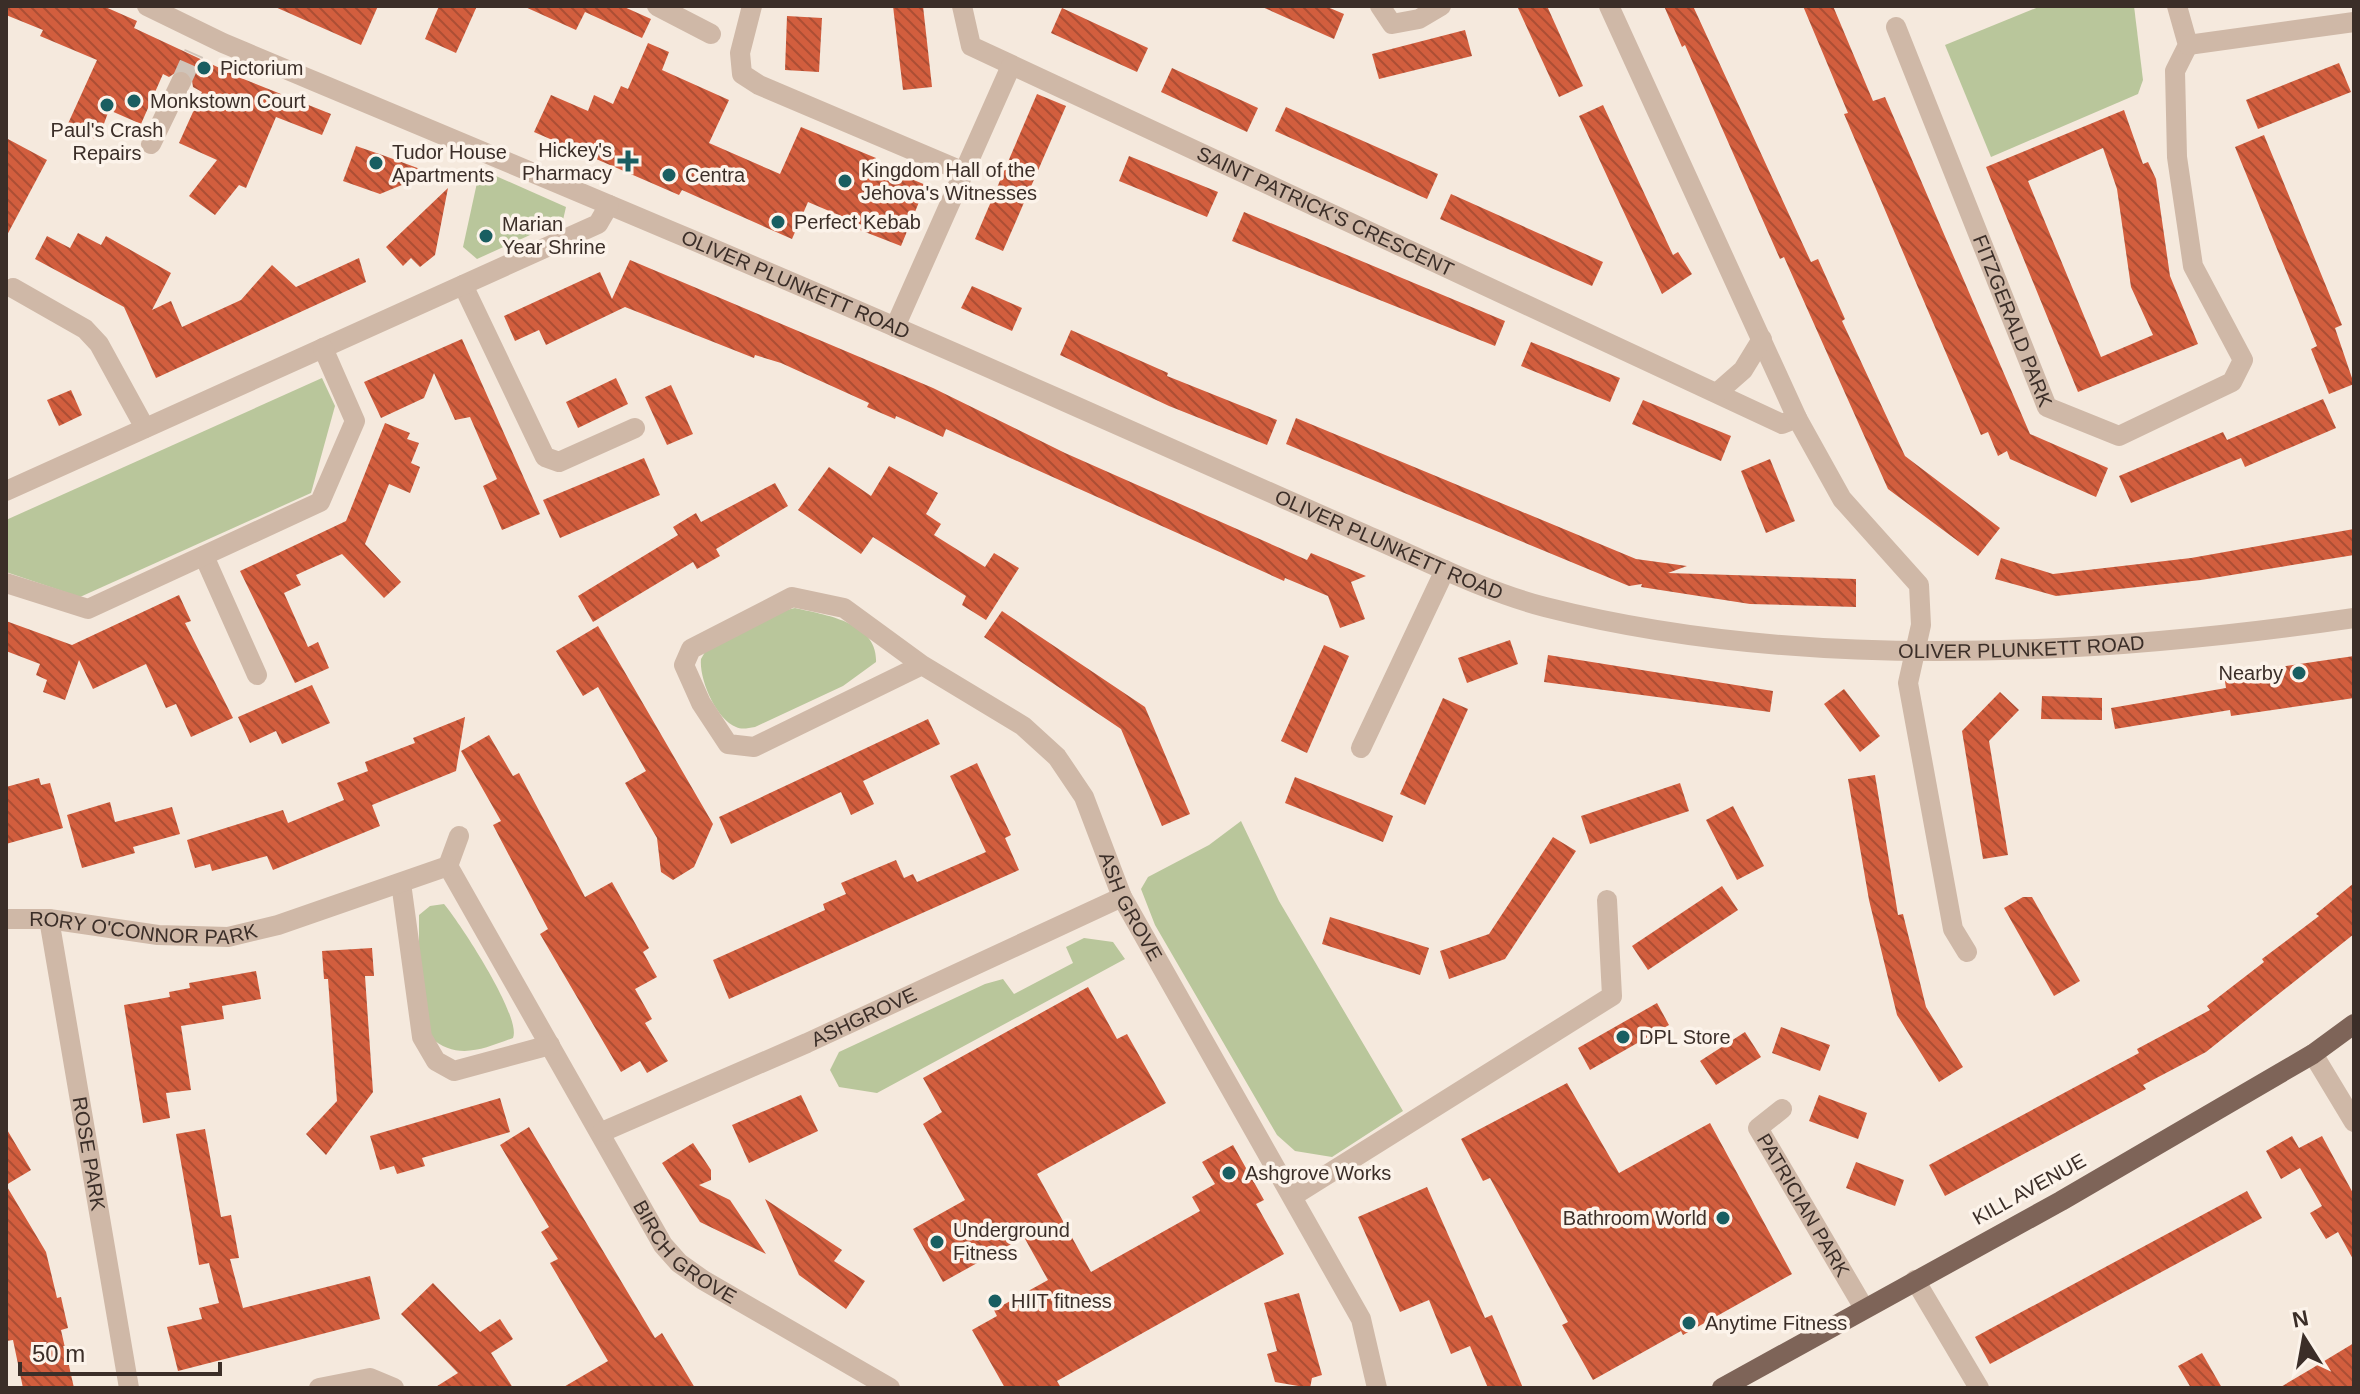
<svg xmlns="http://www.w3.org/2000/svg" width="2360" height="1394" viewBox="0 0 2360 1394" font-family="Helvetica,sans-serif">
	<style>
		.grass { fill: #b9c69b }
		.building { fill: url(#building-back-hatch); fill-rule: evenodd }
		.lines { fill: none; stroke-linecap: round; stroke-linejoin: round }
		.minor-tunnel { stroke: #d0c4b9; stroke-width: 20; stroke-dasharray: 20 10; stroke-linecap: butt }
		.minor { stroke: #cfb8a7; stroke-width: 20 }
		.major { stroke: #7e6458; stroke-width: 20 }
		.poi-dot { fill: #195e61; stroke: #fcf3ea; stroke-width: 3 }
		.labels { text-anchor: middle; stroke-width: 7; stroke-linejoin: round; paint-order: stroke }
		.poi-label { font-size: 20px; fill: #3b2e28; stroke: #fcf3ea; text-anchor: start }
		.street-label { font-size: 20px; fill: #3b2e28; stroke: #fcf3ea }
	</style>
	<defs>
		<pattern id="building-back-hatch" width="6" height="6" patternUnits="userSpaceOnUse" patternTransform="scale(2)"><rect width="6" height="6" fill="#d25e3e"/><path d="M-1 5l2 2M0 0l6 6M5-1l2 2" fill="none" stroke="#ac4e34"/></pattern>
	</defs>
	<rect width="100%" height="100%" fill="#f5e9dd"/>
	<g class="grass">
		<polygon points="2041,6 2134,6 2143,80 2138,94 1991,157 1945,45"/>
		<polygon points="480,169 566,207 563,220 477,259 463,247"/>
		<polygon points="322,378 335,406 311,493 80,597 6,572 6,520"/>
		<path d="M 795,608 C 825,615 878,622 876,662 L 843,686 L 755,727 C 748,728 742,730 736,727 C 716,719 699,679 701,659 L 705,652 L 782,611 Z"/>
		<polygon points="1241,821 1279,901 1403,1111 1332,1157 1295,1151 1277,1135 1155,925 1141,889 1148,877 1209,845"/>
		<path d="M 444,904 C 460,923 522,1017 513,1038 C 483,1049 457,1061 430,1037 L 419,952 L 419,915 L 430,906 Z"/>
		<polygon points="1084,938 1113,942 1125,959 877,1093 839,1087 830,1070 839,1052 985,984 1003,979 1014,994 1073,963 1066,947"/>
	</g>
	<g class="building">
		<polygon points="6,6 103,6 137,21 134,28 241,78 331,114 322,135 276,117 246,188 239,185 215,215 189,196 217,160 179,143 202,92 193,87 191,74 181,69 169,77 163,74 141,124 109,110 98,140 66,128 97,60 40,36 43,30 6,15"/>
		<polygon points="273,6 378,6 361,45"/>
		<polygon points="439,6 477,6 456,53 425,39"/>
		<polygon points="523,6 622,6 651,19 642,38 585,12 576,30"/>
		<polygon points="893,6 923,6 932,87 903,90"/>
		<polygon points="1260,6 1325,6 1344,14 1334,39"/>
		<polygon points="1517,6 1547,6 1583,86 1559,97"/>
		<polygon points="1664,6 1693,6 1811,262 1818,259 1845,319 1842,321 1905,456 2000,528 1978,556 1888,489 1784,257 1780,259 1685,45 1682,47"/>
		<polygon points="1803,6 1833,6 1873,101 1885,97 2030,434 2108,468 2096,497 2010,459 2007,451 1998,456 1988,432 1981,435 1844,114 1848,113"/>
		<polygon points="1062,8 1148,48 1137,72 1051,33"/>
		<polygon points="787,16 822,18 819,72 785,70"/>
		<polygon points="1465,30 1472,56 1379,79 1372,54"/>
		<polygon points="648,43 669,52 662,70 729,100 709,143 780,174 801,127 876,158 874,164 926,185 901,246 860,230 862,225 808,202 792,239 682,190 679,195 534,132 551,95 588,111 594,95 613,104 621,86 628,89"/>
		<polygon points="2339,63 2351,92 2258,129 2246,100"/>
		<polygon points="1172,68 1258,108 1247,132 1161,92"/>
		<polygon points="1037,94 1066,106 1003,251 975,239"/>
		<polygon points="1603,105 1673,255 1678,252 1692,274 1662,294 1579,116"/>
		<polygon points="1286,107 1438,174 1427,199 1275,131"/>
		<path d="M 2124,110 L 2143,164 L 2148,162 L 2156,179 L 2170,276 L 2198,344 L 2078,392 L 1986,167 ZM 2103,148 L 2117,189 L 2131,287 L 2153,335 L 2101,357 L 2028,181 Z"/>
		<polygon points="2264,135 2342,325 2335,328 2354,384 2329,394 2311,349 2317,346 2235,147"/>
		<polygon points="6,138 47,160 6,237"/>
		<polygon points="356,146 385,156 431,173 380,194 343,181"/>
		<polygon points="1129,156 1218,192 1207,217 1119,181"/>
		<polygon points="448,188 435,255 420,267 411,258 403,266 386,247"/>
		<polygon points="1451,194 1603,262 1592,286 1440,219"/>
		<polygon points="1244,212 1505,321 1495,346 1232,241"/>
		<polygon points="78,233 101,245 106,236 171,273 152,310 171,301 182,327 241,300 272,265 296,287 359,258 366,282 156,378 124,307 35,259 47,236 70,248"/>
		<polygon points="630,260 933,388 1065,453 1307,560 1311,553 1366,576 1351,582 1365,619 1340,628 1328,596 1285,578 1284,581 946,429 943,437 896,416 895,419 867,407 869,403 781,363 755,355 754,358 625,307 546,345 539,330 515,341 504,316 600,272 612,299"/>
		<polygon points="972,286 1022,308 1012,331 961,308"/>
		<polygon points="1071,330 1168,373 1167,376 1277,420 1267,445 1169,406 1060,355"/>
		<polygon points="462,339 540,514 502,530 483,486 497,479 470,417 455,420 434,373 424,398 381,418 364,382"/>
		<polygon points="1531,342 1620,378 1610,402 1521,366"/>
		<polygon points="616,378 628,404 578,428 566,402"/>
		<polygon points="671,385 693,434 667,445 645,397"/>
		<polygon points="71,390 82,415 59,426 47,400"/>
		<polygon points="2323,399 2336,428 2245,467 2241,458 2131,503 2119,476 2223,432 2227,440"/>
		<polygon points="1643,400 1731,436 1721,461 1632,424"/>
		<polygon points="1296,418 1636,559 1687,566 1668,573 1856,579 1856,607 1750,604 1641,587 1642,584 1629,586 1286,444"/>
		<polygon points="385,423 410,433 407,439 419,443 411,463 420,467 410,493 389,484 365,544 401,582 384,598 342,554 296,575 301,585 284,593 308,647 318,642 329,668 295,683 240,571 346,521"/>
		<polygon points="644,458 660,495 560,538 543,500"/>
		<polygon points="1770,459 1795,521 1766,533 1741,471"/>
		<polygon points="889,466 938,493 926,514 941,524 934,535 985,567 994,553 1019,568 986,620 962,605 966,596 873,537 861,554 798,510 829,467 871,496"/>
		<polygon points="775,483 788,506 716,549 720,556 697,569 693,562 593,622 578,596 678,535 673,527 696,513 701,522"/>
		<polygon points="2354,529 2354,555 2201,580 2056,596 1995,579 2001,558 2053,574 2191,558"/>
		<polygon points="179,595 191,621 185,623 233,718 191,737 176,704 166,708 146,664 93,689 79,660 65,700 43,692 47,680 36,675 40,664 6,651 6,621 72,645"/>
		<polygon points="1002,611 1145,707 1190,814 1162,826 1121,729 984,637"/>
		<polygon points="598,626 713,824 694,867 673,880 661,872 657,838 625,783 646,771 598,687 583,696 556,651"/>
		<polygon points="1510,640 1518,664 1467,683 1458,658"/>
		<polygon points="1324,645 1349,656 1307,753 1281,741"/>
		<polygon points="1548,655 1773,691 1770,712 1544,682"/>
		<polygon points="2354,656 2354,698 2231,716 2230,710 2115,729 2111,708 2226,688 2224,675"/>
		<polygon points="312,685 330,723 282,744 276,731 250,743 238,717"/>
		<polygon points="1844,689 1880,736 1860,752 1824,704"/>
		<polygon points="2000,692 2019,710 1989,741 2008,855 1983,859 1962,731"/>
		<polygon points="2042,696 2102,698 2102,720 2041,719"/>
		<polygon points="1443,698 1468,709 1425,805 1400,794"/>
		<polygon points="465,717 456,771 372,805 380,826 273,870 267,856 212,871 210,864 195,868 187,840 283,810 288,823 344,800 337,783 368,771 365,762 415,743 413,738"/>
		<polygon points="928,719 940,744 863,781 874,804 851,815 841,792 731,844 719,817"/>
		<polygon points="489,735 513,776 519,773 585,897 612,882 649,948 643,952 657,977 635,989 652,1019 645,1023 668,1061 647,1073 640,1061 621,1072 540,934 548,929 493,825 501,821 461,751"/>
		<polygon points="977,763 1011,835 1005,838 1019,870 729,999 713,960 825,910 823,904 846,894 841,883 896,860 904,878 913,874 917,882 986,852 950,776"/>
		<polygon points="1875,775 1898,915 1903,914 1926,1007 1963,1067 1939,1082 1897,1015 1869,900 1848,779"/>
		<polygon points="1295,777 1393,816 1383,842 1285,803"/>
		<polygon points="39,778 41,785 50,783 63,828 6,844 6,787"/>
		<polygon points="1680,783 1689,811 1590,844 1581,816"/>
		<polygon points="110,802 115,822 172,807 180,834 133,847 135,853 82,868 67,815"/>
		<polygon points="1733,806 1764,866 1737,880 1706,820"/>
		<polygon points="1553,837 1576,851 1505,959 1449,979 1440,951 1489,934"/>
		<polygon points="2354,883 2354,934 2206,1052 2143,1085 2146,1089 1945,1196 1929,1165 2139,1053 2137,1049 2210,1010 2207,1006 2264,962 2262,959 2319,916 2316,914"/>
		<polygon points="1722,886 1738,910 1648,970 1632,946"/>
		<polygon points="2023,897 2032,897 2080,981 2054,996 2004,908"/>
		<polygon points="1330,917 1429,948 1420,975 1322,944"/>
		<polygon points="372,948 374,976 365,976 373,1092 326,1155 306,1134 337,1101 328,979 324,979 322,951"/>
		<polygon points="256,971 261,999 222,1006 224,1019 181,1026 191,1090 166,1093 170,1118 143,1123 124,1005 170,997 169,992 190,988 189,983"/>
		<polygon points="1088,987 1117,1039 1127,1034 1166,1103 1037,1174 1091,1272 1200,1211 1192,1197 1215,1184 1202,1162 1233,1145 1264,1200 1256,1204 1284,1254 1057,1381 1061,1388 1005,1388 972,1330 997,1316 994,1310 1048,1280 1024,1237 943,1282 913,1229 965,1200 923,1124 942,1112 923,1078"/>
		<polygon points="1657,1003 1669,1025 1590,1070 1578,1048"/>
		<polygon points="1781,1027 1830,1045 1820,1071 1772,1053"/>
		<polygon points="1745,1032 1761,1057 1716,1085 1700,1061"/>
		<polygon points="1567,1083 1619,1173 1710,1123 1792,1274 1683,1335 1681,1331 1593,1380 1562,1325 1568,1322 1490,1178 1483,1181 1461,1139"/>
		<polygon points="801,1095 818,1131 749,1163 732,1125"/>
		<polygon points="1819,1095 1867,1113 1858,1139 1809,1121"/>
		<polygon points="500,1098 510,1132 422,1158 425,1166 397,1174 394,1166 380,1170 370,1136"/>
		<polygon points="529,1127 655,1338 662,1333 695,1388 562,1388 608,1361 550,1263 558,1259 541,1232 549,1227 500,1145"/>
		<polygon points="6,1128 31,1170 6,1185 46,1252 57,1298 61,1297 68,1328 61,1330 74,1388 23,1388 13,1340 6,1341"/>
		<polygon points="205,1129 221,1217 231,1215 239,1258 230,1259 243,1308 370,1276 380,1319 178,1371 167,1327 202,1319 199,1308 219,1303 209,1263 199,1265 176,1134"/>
		<polygon points="2292,1136 2299,1148 2322,1136 2354,1195 2354,1261 2338,1232 2326,1239 2310,1213 2322,1206 2300,1168 2281,1179 2266,1151"/>
		<polygon points="693,1143 711,1170 711,1180 699,1185 730,1200 766,1254 700,1222 662,1163"/>
		<polygon points="1856,1162 1904,1180 1895,1206 1846,1188"/>
		<polygon points="1427,1187 1485,1318 1492,1315 1523,1388 1488,1388 1470,1346 1451,1354 1429,1300 1400,1312 1358,1217"/>
		<polygon points="2247,1191 2262,1218 1990,1364 1975,1337"/>
		<polygon points="765,1199 842,1250 834,1261 865,1281 846,1309 799,1275"/>
		<polygon points="433,1283 480,1332 500,1319 513,1339 491,1353 513,1388 434,1388 458,1373 401,1314"/>
		<polygon points="1299,1293 1322,1375 1312,1378 1310,1388 1275,1382 1267,1354 1277,1351 1264,1303"/>
		<polygon points="2354,1343 2354,1388 2279,1388 2311,1369"/>
		<polygon points="2202,1353 2222,1388 2191,1388 2178,1366"/>
	</g>
	<g class="lines">
		<polyline class="minor-tunnel" points="181,82 194,53"/>
		<g class="minor">
			<path id="s1" d="M 147,6 L 223,43 C 505,161 787,278 1066,402 C 1166,447 1266,491 1366,535 C 1424,560 1484,591 1545,607 C 1800,672 2095,656 2354,618"/>
			<polyline points="657,6 711,34"/>
			<polyline points="752,6 740,53 742,74 759,85 964,172"/>
			<path id="s2" d="M 962,6 L 971,46 L 1782,424 L 1797,418"/>
			<polyline points="1380,6 1392,24 1419,19 1441,6"/>
			<polyline points="1609,6 1797,418 1842,499 1919,585 1921,625 1908,683 1953,929 1967,952"/>
			<path id="s3" d="M 1896,27 L 2047,407 L 2119,436 L 2232,382 L 2243,360 L 2193,266 L 2177,157 L 2175,71 L 2188,45 L 2177,6"/>
			<polyline points="2188,45 2354,22"/>
			<polyline points="151,144 181,82"/>
			<polyline points="463,285 545,457 559,462 635,428"/>
			<polyline points="13,288 85,329 99,344 145,428"/>
			<polyline points="895,327 1011,66"/>
			<polyline points="1718,392 1743,370 1762,339"/>
			<polyline points="6,491 598,224 609,205"/>
			<polyline points="204,556 257,675"/>
			<polyline points="6,583 88,609 320,502 355,421 323,348"/>
			<path id="s4" d="M 922,665 L 754,747 L 728,744 L 701,703 L 684,665 L 691,649 L 792,597 L 844,608 L 922,665 L 1023,726 L 1057,757 L 1084,797 L 1122,897 L 1361,1319 L 1377,1388"/>
			<polyline points="1361,748 1445,570"/>
			<path id="s5" d="M 459,836 L 448,866 L 663,1245 L 679,1263 L 703,1280 L 890,1388"/>
			<polyline points="401,883 422,1037 436,1061 454,1071 550,1045"/>
			<path id="s6" d="M 6,919 L 49,919 L 158,935 L 228,937 L 278,925 L 448,866"/>
			<path id="s7" d="M 49,919 L 129,1388"/>
			<polyline points="2313,1054 2354,1122"/>
			<path id="s8" d="M 1782,1109 L 1758,1128 L 1864,1308"/>
			<path id="s9" d="M 602,1132 L 807,1043 L 1122,897"/>
			<polyline points="1293,1196 1612,996 1607,900"/>
			<polyline points="1915,1280 1979,1388"/>
			<polyline points="319,1388 370,1378 394,1388"/>
		</g>
		<polyline class="major" points="1722,1388 2061,1201 2313,1054 2354,1024"/>
	</g>
	<g class="poi-dot">
		<circle cx="204" cy="68" r="8"/>
		<circle cx="134" cy="101" r="8"/>
		<circle cx="107" cy="105" r="8"/>
		<path d="M624 149h8v8h8v8h-8v8h-8v-8h-8v-8h8z"/>
		<circle cx="376" cy="163" r="8"/>
		<circle cx="669" cy="175" r="8"/>
		<circle cx="845" cy="181" r="8"/>
		<circle cx="778" cy="222" r="8"/>
		<circle cx="486" cy="236" r="8"/>
		<circle cx="2299" cy="673" r="8"/>
		<circle cx="1623" cy="1037" r="8"/>
		<circle cx="1229" cy="1173" r="8"/>
		<circle cx="1723" cy="1218" r="8"/>
		<circle cx="937" cy="1242" r="8"/>
		<circle cx="995" cy="1301" r="8"/>
		<circle cx="1689" cy="1323" r="8"/>
	</g>
	<g class="labels">
		<g class="poi-label">
			<text x="220" y="75">Pictorium</text>
			<text x="150" y="108">Monkstown Court</text>
			<text x="107" y="137" text-anchor="middle">Paul's Crash<tspan x="107" dy="23">Repairs</tspan></text>
			<text x="612" y="157" text-anchor="end">Hickey's<tspan x="612" dy="23">Pharmacy</tspan></text>
			<text x="392" y="159">Tudor House<tspan x="392" dy="23">Apartments</tspan></text>
			<text x="861" y="177">Kingdom Hall of the<tspan x="861" dy="23">Jehova's Witnesses</tspan></text>
			<text x="685" y="182">Centra</text>
			<text x="794" y="229">Perfect Kebab</text>
			<text x="502" y="231">Marian<tspan x="502" dy="23">Year Shrine</tspan></text>
			<text x="2283" y="680" text-anchor="end">Nearby</text>
			<text x="1639" y="1044">DPL Store</text>
			<text x="1245" y="1180">Ashgrove Works</text>
			<text x="1707" y="1225" text-anchor="end">Bathroom World</text>
			<text x="953" y="1237">Underground<tspan x="953" dy="23">Fitness</tspan></text>
			<text x="1011" y="1308">HIIT fitness</text>
			<text x="1705" y="1330">Anytime Fitness</text>
		</g>
		<g class="street-label">
			<text dy="7" stroke="none"><textPath href="#s2" startOffset="432">SAINT PATRICK'S CRESCENT</textPath></text>
			<text dy="7" stroke="none"><textPath href="#s1" startOffset="706">OLIVER PLUNKETT ROAD</textPath></text>
			<text dy="7" stroke="none"><textPath href="#s3" startOffset="316">FITZGERALD PARK</textPath></text>
			<text dy="7" stroke="none"><textPath href="#s1" startOffset="1354">OLIVER PLUNKETT ROAD</textPath></text>
			<text dy="7" stroke="none"><textPath href="#s1" startOffset="2002">OLIVER PLUNKETT ROAD</textPath></text>
			<text dy="7" stroke="none"><textPath href="#s4" startOffset="916">ASH GROVE</textPath></text>
			<text dy="7" stroke="none"><textPath href="#s6" startOffset="138">RORY O'CONNOR PARK</textPath></text>
			<text dy="7" stroke="none"><textPath href="#s9" startOffset="286">ASHGROVE</textPath></text>
			<text dy="7" stroke="none"><textPath href="#s7" startOffset="238">ROSE PARK</textPath></text>
			<text transform="translate(2029 1189) rotate(-29)" y="7">KILL AVENUE</text>
			<text dy="7" stroke="none"><textPath href="#s8" startOffset="120">PATRICIAN PARK</textPath></text>
			<text dy="7" stroke="none"><textPath href="#s5" startOffset="488">BIRCH GROVE</textPath></text>
		</g>
	</g>
	<rect width="2360" height="1394" fill="none" stroke="#3b2e28" stroke-width="16"/>
	<g transform="translate(2304 1338) rotate(349)" stroke="#fcf3ea" stroke-width="6" paint-order="stroke">
	<path d="M0-6L14 30L0 20L-14 30Z" fill="#3b2e28"/>
	<text y="-12" font-size="22" font-weight="bold" text-anchor="middle" fill="#3b2e28">N</text>
	</g>
	<path d="M20 1362v12h200v-12" fill="none" stroke="#3b2e28" stroke-width="4"/>
	<text x="32" y="1362" font-size="24" fill="#3b2e28" stroke="#fcf3ea" stroke-width="6" paint-order="stroke">50 m</text>
</svg>
